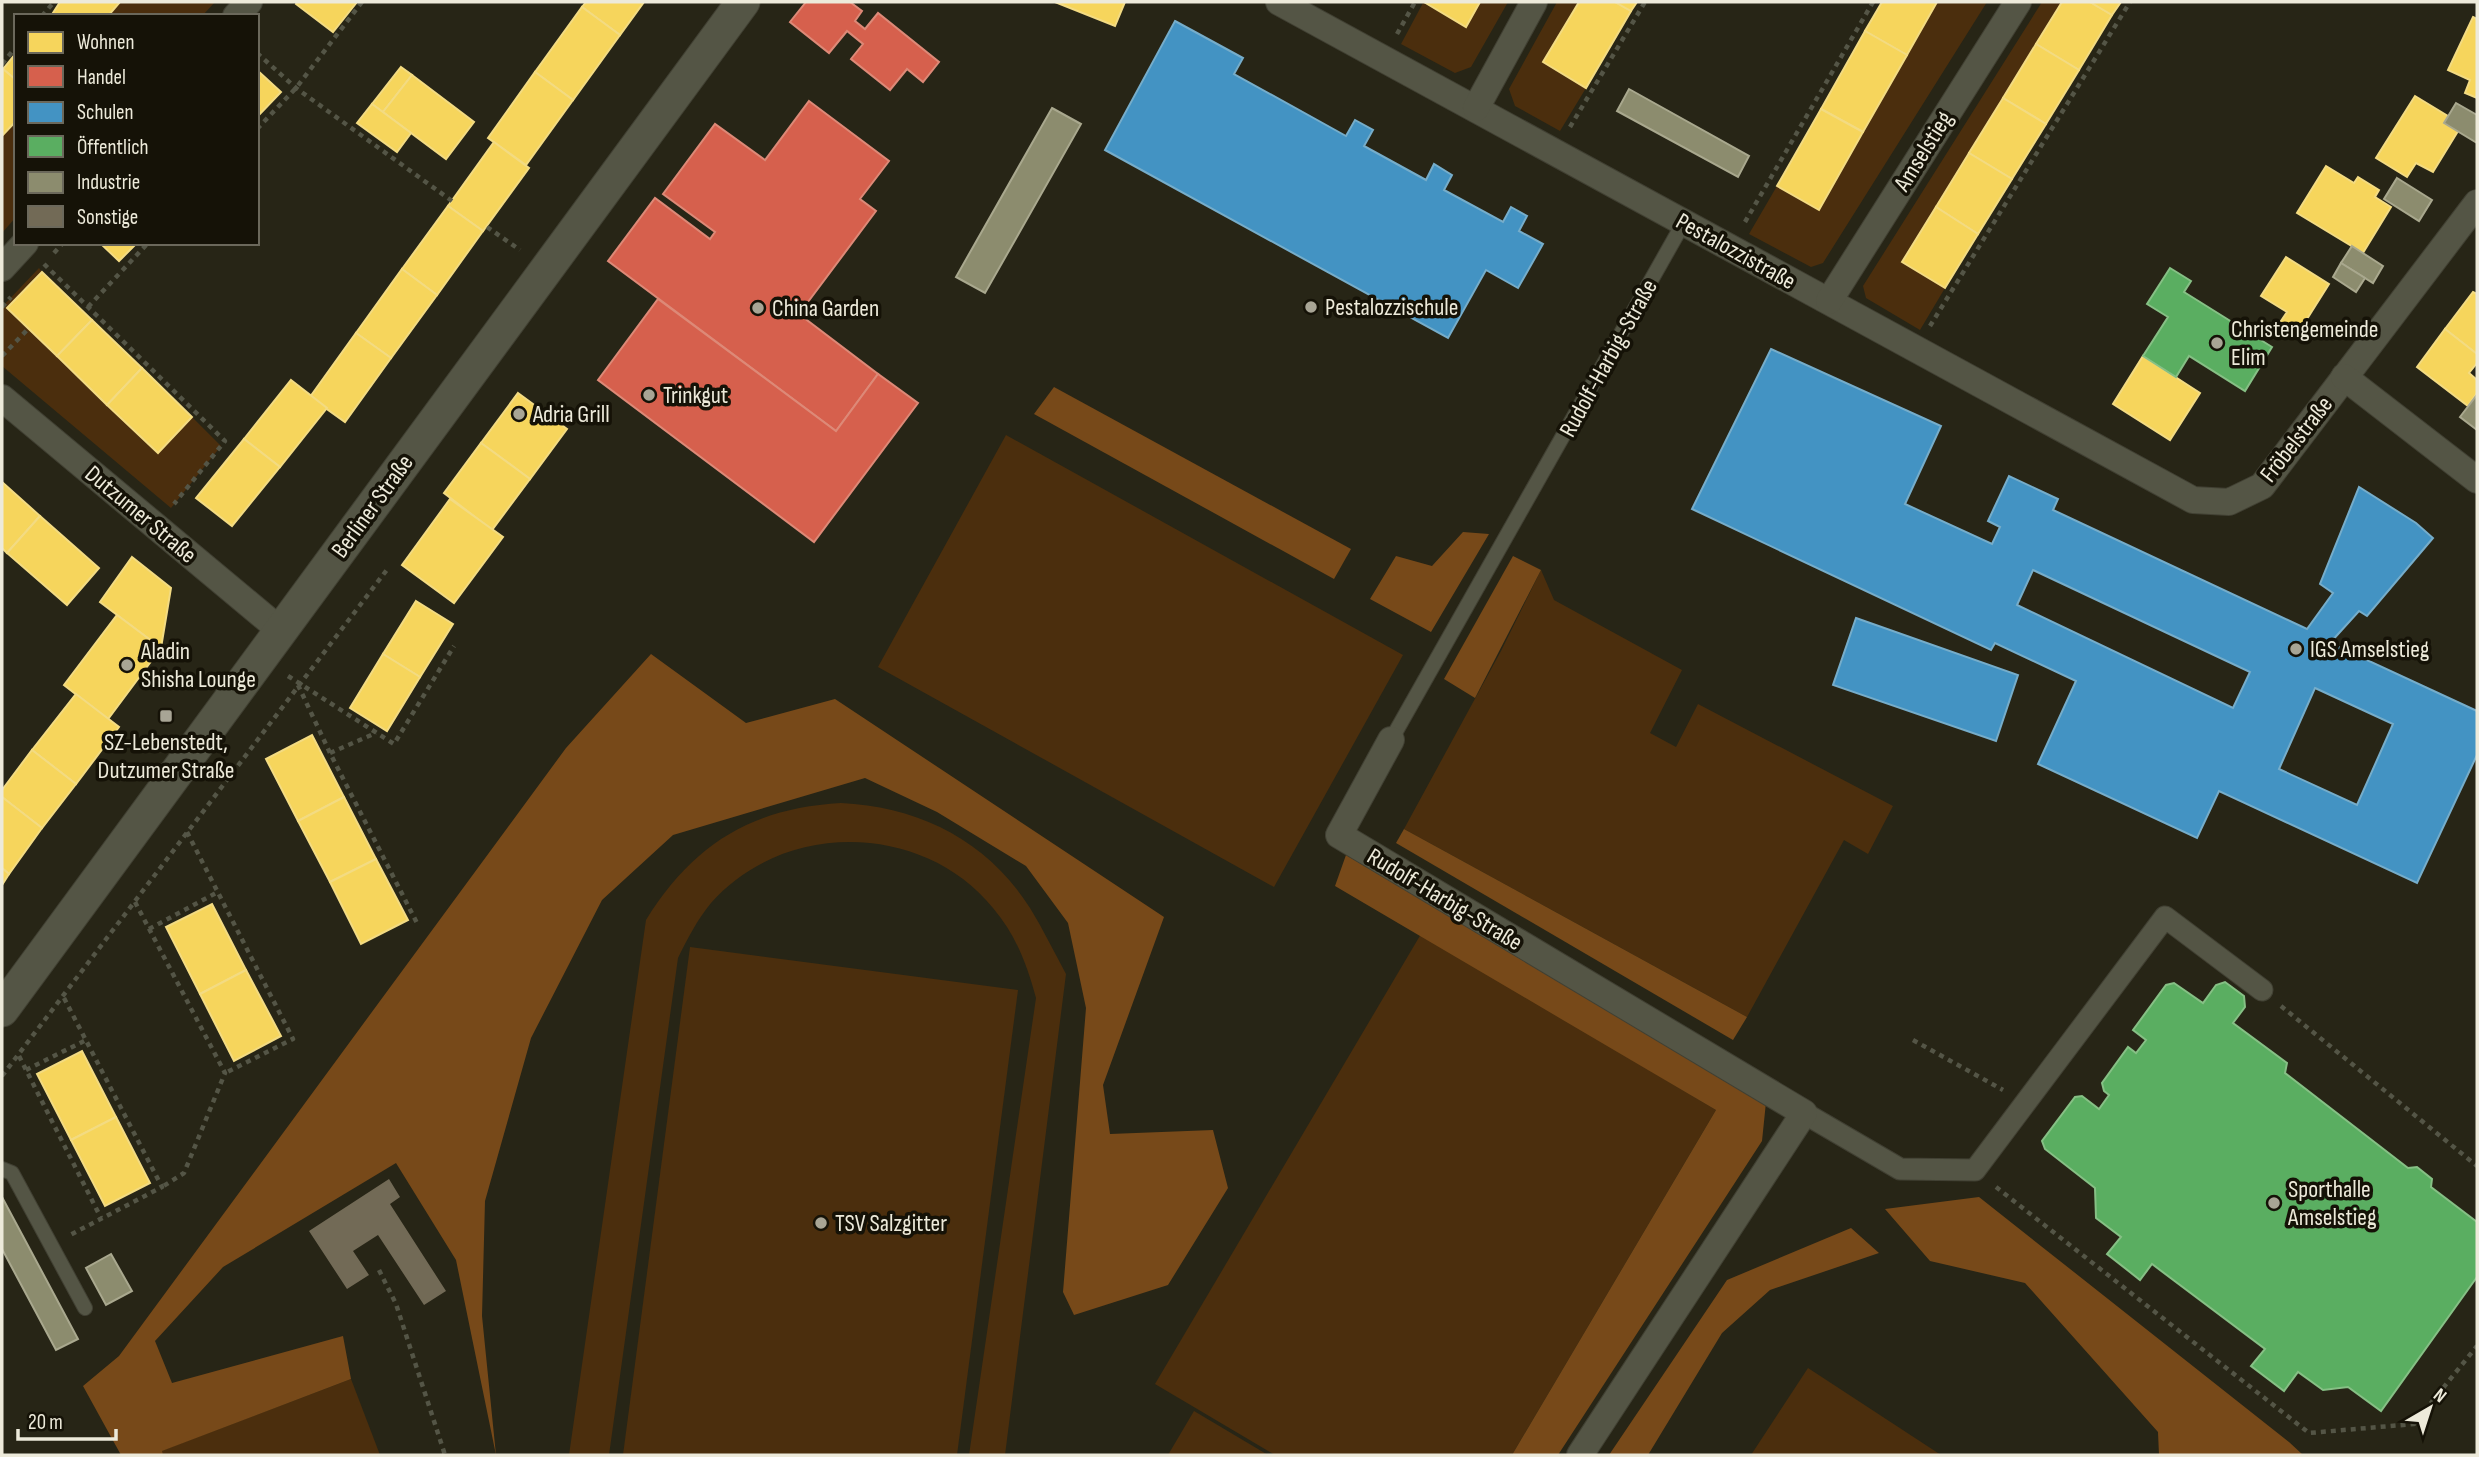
<svg xmlns="http://www.w3.org/2000/svg" width="2479" height="1457" viewBox="0 0 2479 1457" font-family="'Sofia Sans Condensed',sans-serif">
	<style>
		.green { fill: #4b2e0d }
		.forest { fill: #774919 }
		.homes { fill: #f6d55c; stroke: #f3db82; stroke-width: 2 }
		.shops { fill: #d6604d; stroke: #dd8977; stroke-width: 2 }
		.schools { fill: #4393c3; stroke: #76adca; stroke-width: 2; fill-rule: evenodd }
		.public { fill: #5aae61; stroke: #86c085; stroke-width: 2 }
		.industry { fill: #8c8c6e; stroke: #a9a88e; stroke-width: 2 }
		.building { fill: #726a56 }
		.lines { fill: none; stroke-linecap: round; stroke-linejoin: round }
		.service-casing { stroke: #414033; stroke-width: 16 }
		.pedestrian-casing { stroke: #414033; stroke-width: 23 }
		.minor-casing { stroke: #414033; stroke-width: 28 }
		.tertiary-casing { stroke: #414033; stroke-width: 35 }
		.path { stroke: #545546; stroke-width: 4.5; stroke-dasharray: 5 5; stroke-linecap: butt }
		.service { stroke: #545545; stroke-width: 14 }
		.pedestrian { stroke: #545545; stroke-width: 21 }
		.minor { stroke: #545545; stroke-width: 26 }
		.tertiary { stroke: #545545; stroke-width: 33 }
		.poi-dot { fill: #a8a595; stroke: #151207; stroke-width: 2.5 }
		.labels { text-anchor: middle; stroke-width: 7; stroke-linejoin: round; paint-order: stroke }
		.street-label { font-size: 24px; fill: #edeada; stroke: #151207 }
		.poi-label { font-size: 24px; fill: #edeada; stroke: #151207; text-anchor: start }
	</style>
	<rect width="100%" height="100%" fill="#272516"/>
	<g class="green">
		<polygon points="120,2 215,2 202,16 108,16"/>
		<polygon points="1480,2 1508,2 1471,67 1455,73 1401,44 1423,3 1466,26"/>
		<polygon points="1557,2 1578,2 1543,62 1586,88 1560,131 1515,106 1509,89"/>
		<polygon points="1937,2 1987,2 1823,263 1811,267 1749,234 1777,186 1819,210"/>
		<polygon points="2042,2 2062,2 1903,261 1945,288 1920,330 1866,298 1863,286"/>
		<polygon points="16,121 16,217 2,233 2,136"/>
		<polygon points="39,268 42,272 8,308 157,453 192,417 221,446 171,508 2,366 2,307"/>
		<polygon points="1006,435 1403,655 1274,887 878,667"/>
		<polygon points="1541,570 1554,600 1682,670 1650,733 1676,747 1698,704 1893,806 1868,854 1844,840 1747,1017 1404,829 1501,651"/>
		<path d="M 841,803 C 919,807 987,840 1030,908 C 1043,929 1054,952 1066,974 L 1005,1455 L 969,1455 L 1036,998 C 1027,965 1016,935 993,908 C 923,822 784,820 711,903 C 697,920 688,938 678,958 L 609,1455 L 569,1455 L 646,920 C 693,844 752,808 841,803 Z"/>
		<polygon points="1421,934 1716,1110 1512,1455 1275,1455 1155,1384"/>
		<polygon points="690,947 1018,990 957,1455 623,1455"/>
		<polygon points="1808,1368 1941,1455 1751,1455"/>
		<polygon points="351,1379 380,1455 163,1455 161,1451"/>
		<polygon points="1194,1411 1268,1455 1168,1455"/>
	</g>
	<g class="forest">
		<polygon points="1054,387 1351,549 1334,579 1034,414"/>
		<polygon points="1463,532 1489,534 1431,632 1370,599 1396,556 1432,566"/>
		<polygon points="1513,556 1541,570 1475,698 1444,679"/>
		<polygon points="651,654 746,723 835,699 1164,917 1103,1085 1110,1134 1213,1130 1228,1188 1168,1285 1074,1315 1063,1292 1086,1008 1068,923 1026,866 937,812 865,778 673,835 602,900 531,1038 485,1201 482,1316 496,1455 456,1260 396,1163 223,1267 155,1341 172,1383 343,1336 351,1379 162,1451 163,1455 121,1455 83,1386 119,1356 566,748"/>
		<polygon points="1404,829 1747,1017 1733,1040 1396,843"/>
		<polygon points="1346,855 1766,1102 1762,1141 1558,1455 1512,1455 1716,1110 1335,886"/>
		<polygon points="1979,1197 2289,1442 2303,1455 2159,1455 2158,1432 2025,1283 1930,1261 1885,1209"/>
		<polygon points="1851,1228 1879,1253 1770,1290 1722,1333 1648,1455 1609,1455 1727,1280"/>
	</g>
	<g class="homes">
		<polygon points="60,2 120,2 108,16 51,16"/>
		<polygon points="297,2 357,2 333,32 296,4"/>
		<polygon points="586,2 644,2 620,35 582,7"/>
		<polygon points="1055,2 1125,2 1115,26"/>
		<polygon points="1424,2 1480,2 1466,27"/>
		<polygon points="1579,2 1615,2 1631,11 1586,88 1543,62"/>
		<polygon points="1615,2 1637,2 1631,11"/>
		<polygon points="1882,2 1937,2 1907,55 1865,31"/>
		<polygon points="2062,2 2090,2 2112,15 2079,70 2036,44"/>
		<polygon points="2090,2 2121,2 2112,15"/>
		<polygon points="582,7 620,35 573,100 535,72"/>
		<polygon points="2473,17 2477,19 2477,98 2465,93 2470,80 2448,70"/>
		<polygon points="1865,31 1907,55 1863,132 1821,109"/>
		<polygon points="2036,44 2079,70 2046,124 2003,98"/>
		<polygon points="16,53 16,80 3,69"/>
		<polygon points="401,67 412,75 383,112 372,104"/>
		<polygon points="3,69 16,80 16,121 2,136"/>
		<polygon points="257,70 281,92 257,117"/>
		<polygon points="535,72 573,100 526,165 488,138"/>
		<polygon points="412,75 474,122 446,159 383,112"/>
		<polygon points="2415,96 2448,116 2444,123 2458,131 2433,172 2416,163 2407,177 2376,158"/>
		<polygon points="2003,98 2046,124 2012,179 1969,153"/>
		<polygon points="372,104 411,133 397,152 357,123"/>
		<polygon points="1821,109 1863,132 1819,210 1777,186"/>
		<polygon points="494,142 529,168 483,231 448,206"/>
		<polygon points="1969,153 2012,179 1978,234 1936,207"/>
		<polygon points="2326,166 2354,183 2358,177 2379,190 2375,197 2391,207 2363,253 2297,213"/>
		<polygon points="448,206 483,231 437,295 402,269"/>
		<polygon points="1936,207 1978,234 1945,288 1902,262"/>
		<polygon points="100,243 137,243 119,261"/>
		<polygon points="2286,257 2329,284 2297,335 2279,324 2287,312 2261,296"/>
		<polygon points="402,269 437,295 391,358 356,333"/>
		<polygon points="42,272 92,320 57,356 7,308"/>
		<polygon points="2473,292 2477,294 2477,354 2445,329"/>
		<polygon points="92,320 142,368 107,405 57,356"/>
		<polygon points="2445,329 2477,354 2477,363 2469,373 2477,380 2477,393 2468,406 2417,367"/>
		<polygon points="356,333 391,358 345,422 310,397"/>
		<polygon points="2143,356 2200,393 2170,440 2113,404"/>
		<polygon points="142,368 192,417 158,453 107,405"/>
		<polygon points="291,380 327,408 280,467 244,439"/>
		<polygon points="518,393 567,429 530,479 481,443"/>
		<polygon points="244,439 280,467 232,526 196,498"/>
		<polygon points="481,443 530,479 492,530 444,493"/>
		<polygon points="2,482 40,516 7,553 2,548"/>
		<polygon points="450,499 503,537 454,603 402,565"/>
		<polygon points="40,516 99,568 67,605 7,553"/>
		<polygon points="132,557 171,588 161,648 100,602"/>
		<polygon points="416,601 453,624 420,677 383,654"/>
		<polygon points="117,615 161,648 108,719 64,685"/>
		<polygon points="383,654 420,677 387,731 350,708"/>
		<polygon points="76,694 119,727 76,784 32,750"/>
		<polygon points="312,735 344,797 298,821 266,759"/>
		<polygon points="32,750 76,784 42,828 2,797 2,790"/>
		<polygon points="2,797 42,828 9,874 2,868"/>
		<polygon points="344,797 376,859 330,882 298,821"/>
		<polygon points="376,859 408,920 361,944 330,882"/>
		<polygon points="2,868 9,874 2,885"/>
		<polygon points="212,904 246,970 200,994 166,927"/>
		<polygon points="246,970 281,1036 234,1061 200,994"/>
		<polygon points="82,1051 116,1117 71,1140 37,1074"/>
		<polygon points="116,1117 150,1183 105,1206 71,1140"/>
	</g>
	<g class="shops">
		<polygon points="806,2 850,2 862,11 855,21 865,29 878,13 939,62 923,82 907,69 890,90 851,59 863,44 847,31 829,53 790,22"/>
		<polygon points="809,101 889,161 860,199 876,211 799,314 878,374 836,431 608,261 655,198 710,239 715,232 663,194 715,124 765,160"/>
		<polygon points="658,299 836,431 878,374 918,403 814,542 598,380"/>
	</g>
	<g class="schools">
		<polygon points="1175,21 1243,58 1234,74 1346,136 1355,120 1373,130 1364,146 1426,180 1434,164 1452,175 1444,190 1503,222 1511,207 1527,216 1519,231 1543,244 1518,288 1486,270 1448,338 1105,150"/>
		<path d="M 1771,349 L 1941,426 L 1905,504 L 1992,544 L 2000,527 L 1988,521 L 2009,476 L 2058,499 L 2053,510 L 2307,629 L 2333,593 L 2320,584 L 2359,487 L 2416,523 L 2433,538 L 2367,616 L 2359,611 L 2330,643 L 2477,711 L 2477,755 L 2417,883 L 2219,791 L 2197,838 L 2038,764 L 2076,681 L 1995,643 L 1991,650 L 1692,509 ZM 2033,570 L 2250,672 L 2233,708 L 2017,605 ZM 2315,688 L 2393,724 L 2357,805 L 2279,769 Z"/>
		<polygon points="1856,618 2018,675 1996,741 1833,685"/>
	</g>
	<g class="public">
		<polygon points="2170,268 2191,281 2184,292 2272,347 2245,391 2189,356 2176,377 2143,356 2168,317 2147,304"/>
		<polygon points="2225,982 2244,996 2245,1007 2233,1023 2287,1063 2285,1073 2408,1168 2417,1167 2432,1179 2431,1187 2477,1222 2477,1277 2381,1411 2348,1387 2323,1390 2298,1372 2284,1391 2251,1366 2265,1349 2152,1264 2140,1280 2107,1254 2121,1237 2096,1218 2095,1188 2045,1149 2042,1141 2075,1097 2082,1096 2099,1109 2109,1095 2104,1091 2102,1083 2128,1047 2136,1053 2146,1040 2133,1030 2166,985 2174,983 2203,1003 2216,985"/>
	</g>
	<g class="industry">
		<polygon points="1629,89 1749,156 1738,177 1617,111"/>
		<polygon points="2456,103 2477,115 2477,143 2444,123"/>
		<polygon points="1052,108 1081,124 985,293 956,277"/>
		<polygon points="2397,178 2432,200 2419,221 2384,199"/>
		<polygon points="2352,246 2383,266 2373,283 2341,263"/>
		<polygon points="2341,263 2365,278 2356,292 2333,277"/>
		<polygon points="2476,396 2477,397 2477,430 2460,417"/>
		<polygon points="2,1197 78,1339 56,1350 2,1249"/>
		<polygon points="111,1254 132,1291 106,1305 86,1268"/>
	</g>
	<polygon class="building" points="389,1179 400,1197 390,1204 446,1291 424,1305 378,1235 353,1251 369,1275 347,1289 309,1231"/>
	<g class="lines">
		<g class="service-casing">
			<g id="service">
				<polyline points="1391,740 1684,222"/>
				<polyline points="2,1169 12,1173 85,1308"/>
			</g>
		</g>
		<g class="pedestrian-casing">
			<polyline id="pedestrian" points="1804,1113 1900,1169 1975,1170 2165,917 2262,990"/>
		</g>
		<g class="minor-casing">
			<g id="minor">
				<polyline points="1279,2 2193,500 2229,502 2262,486 2477,203"/>
				<polyline points="236,16 249,2"/>
				<polyline points="1476,108 1534,2"/>
				<polyline points="2,268 25,243"/>
				<polyline points="1829,301 2018,2"/>
				<polyline points="2344,377 2477,480"/>
				<polyline points="2,398 280,630"/>
				<polyline points="1391,740 1339,835 1804,1113 1580,1455"/>
			</g>
		</g>
		<g class="tertiary-casing">
			<polyline id="tertiary" points="2,1010 743,2"/>
		</g>
		<g class="path">
			<polyline points="42,16 54,2"/>
			<polyline points="1397,34 1415,2"/>
			<polyline points="257,53 296,88 452,201"/>
			<polyline points="2,64 16,47"/>
			<polyline points="1570,127 1645,2"/>
			<polyline points="257,129 296,88 362,2"/>
			<polyline points="1745,222 1873,2"/>
			<polyline points="487,227 520,250"/>
			<polyline points="54,253 63,243"/>
			<polyline points="44,264 225,441 174,504"/>
			<polyline points="2,307 11,297"/>
			<polyline points="88,307 148,243"/>
			<polyline points="1930,326 2130,2"/>
			<polyline points="2,356 29,328"/>
			<polyline points="288,676 394,744 454,646"/>
			<polyline points="298,685 330,753 418,925"/>
			<polyline points="330,753 376,733"/>
			<polyline points="187,832 293,1039 225,1073"/>
			<polyline points="135,902 225,1073 184,1173 162,1187"/>
			<polyline points="149,929 216,893"/>
			<polyline points="64,998 162,1187 70,1235"/>
			<polyline points="2281,1006 2477,1166"/>
			<polyline points="1913,1040 2003,1090"/>
			<polyline points="19,1056 101,1218"/>
			<polyline points="26,1070 86,1040"/>
			<polyline points="2,1076 389,567"/>
			<polyline points="1996,1187 2309,1433 2414,1424 2477,1346"/>
			<polyline points="379,1270 396,1304 445,1455"/>
		</g>
		<use href="#service" class="service"/>
		<use href="#pedestrian" class="pedestrian"/>
		<use href="#minor" class="minor"/>
		<use href="#tertiary" class="tertiary"/>
	</g>
	<g class="poi-dot">
		<circle cx="1311" cy="307" r="7"/>
		<circle cx="758" cy="308" r="7"/>
		<circle cx="2217" cy="343" r="7"/>
		<circle cx="649" cy="395" r="7"/>
		<circle cx="519" cy="414" r="7"/>
		<circle cx="2296" cy="649" r="7"/>
		<circle cx="127" cy="665" r="7"/>
		<rect x="159" y="709" width="14" height="14" rx="3.5"/>
		<circle cx="2274" cy="1203" r="7"/>
		<circle cx="821" cy="1223" r="7"/>
	</g>
	<g class="labels">
		<g class="street-label">
			<text transform="translate(1923 151) rotate(-58)" y="8">Amselstieg</text>
			<text transform="translate(1736 251) rotate(29)" y="8">Pestalozzistraße</text>
			<text transform="translate(1608 358) rotate(-61)" y="8">Rudolf-Harbig-Straße</text>
			<text transform="translate(2296 439) rotate(-52)" y="8">Fröbelstraße</text>
			<text transform="translate(372 506) rotate(-54)" y="8">Berliner Straße</text>
			<text transform="translate(141 514) rotate(40)" y="8">Dutzumer Straße</text>
			<text transform="translate(1445 899) rotate(31)" y="8">Rudolf-Harbig-Straße</text>
		</g>
		<g class="poi-label">
			<text x="1325" y="315">Pestalozzischule</text>
			<text x="772" y="316">China Garden</text>
			<text x="2231" y="337">Christengemeinde<tspan x="2231" dy="28">Elim</tspan></text>
			<text x="663" y="403">Trinkgut</text>
			<text x="533" y="422">Adria Grill</text>
			<text x="2310" y="657">IGS Amselstieg</text>
			<text x="141" y="659">Aladin<tspan x="141" dy="28">Shisha Lounge</tspan></text>
			<text x="166" y="750" text-anchor="middle">SZ-Lebenstedt,<tspan x="166" dy="28">Dutzumer Straße</tspan></text>
			<text x="2288" y="1197">Sporthalle<tspan x="2288" dy="28">Amselstieg</tspan></text>
			<text x="835" y="1231">TSV Salzgitter</text>
		</g>
	</g>
	<rect width="2479" height="1457" fill="none" stroke="#edeada" stroke-width="7"/>
	<rect x="14" y="14" width="245" height="231" fill="#151207" stroke="#6b685b" stroke-width="2"/>
	<rect x="28" y="32" width="35" height="21" fill="#f6d55c" stroke="#6b685b" stroke-width="2"/>
	<text x="77" y="49" font-size="21" fill="#edeada">Wohnen</text>
	<rect x="28" y="66" width="35" height="21" fill="#d6604d" stroke="#6b685b" stroke-width="2"/>
	<text x="77" y="84" font-size="21" fill="#edeada">Handel</text>
	<rect x="28" y="102" width="35" height="21" fill="#4393c3" stroke="#6b685b" stroke-width="2"/>
	<text x="77" y="119" font-size="21" fill="#edeada">Schulen</text>
	<rect x="28" y="136" width="35" height="21" fill="#5aae61" stroke="#6b685b" stroke-width="2"/>
	<text x="77" y="154" font-size="21" fill="#edeada">Öffentlich</text>
	<rect x="28" y="172" width="35" height="21" fill="#8c8c6e" stroke="#6b685b" stroke-width="2"/>
	<text x="77" y="189" font-size="21" fill="#edeada">Industrie</text>
	<rect x="28" y="206" width="35" height="21" fill="#726a56" stroke="#6b685b" stroke-width="2"/>
	<text x="77" y="224" font-size="21" fill="#edeada">Sonstige</text>
	<g transform="translate(2430 1408) rotate(39)" stroke="#151207" stroke-width="5" paint-order="stroke">
	<path d="M0-5L12 26L0 18L-12 26Z" fill="#edeada"/>
	<text y="-10" font-size="19" font-weight="bold" text-anchor="middle" fill="#edeada">N</text>
	</g>
	<path d="M18 1429v10h98v-10" fill="none" stroke="#edeada" stroke-width="3.5"/>
	<text x="28" y="1429" font-size="21" fill="#edeada" stroke="#151207" stroke-width="5" paint-order="stroke">20 m</text>
</svg>
